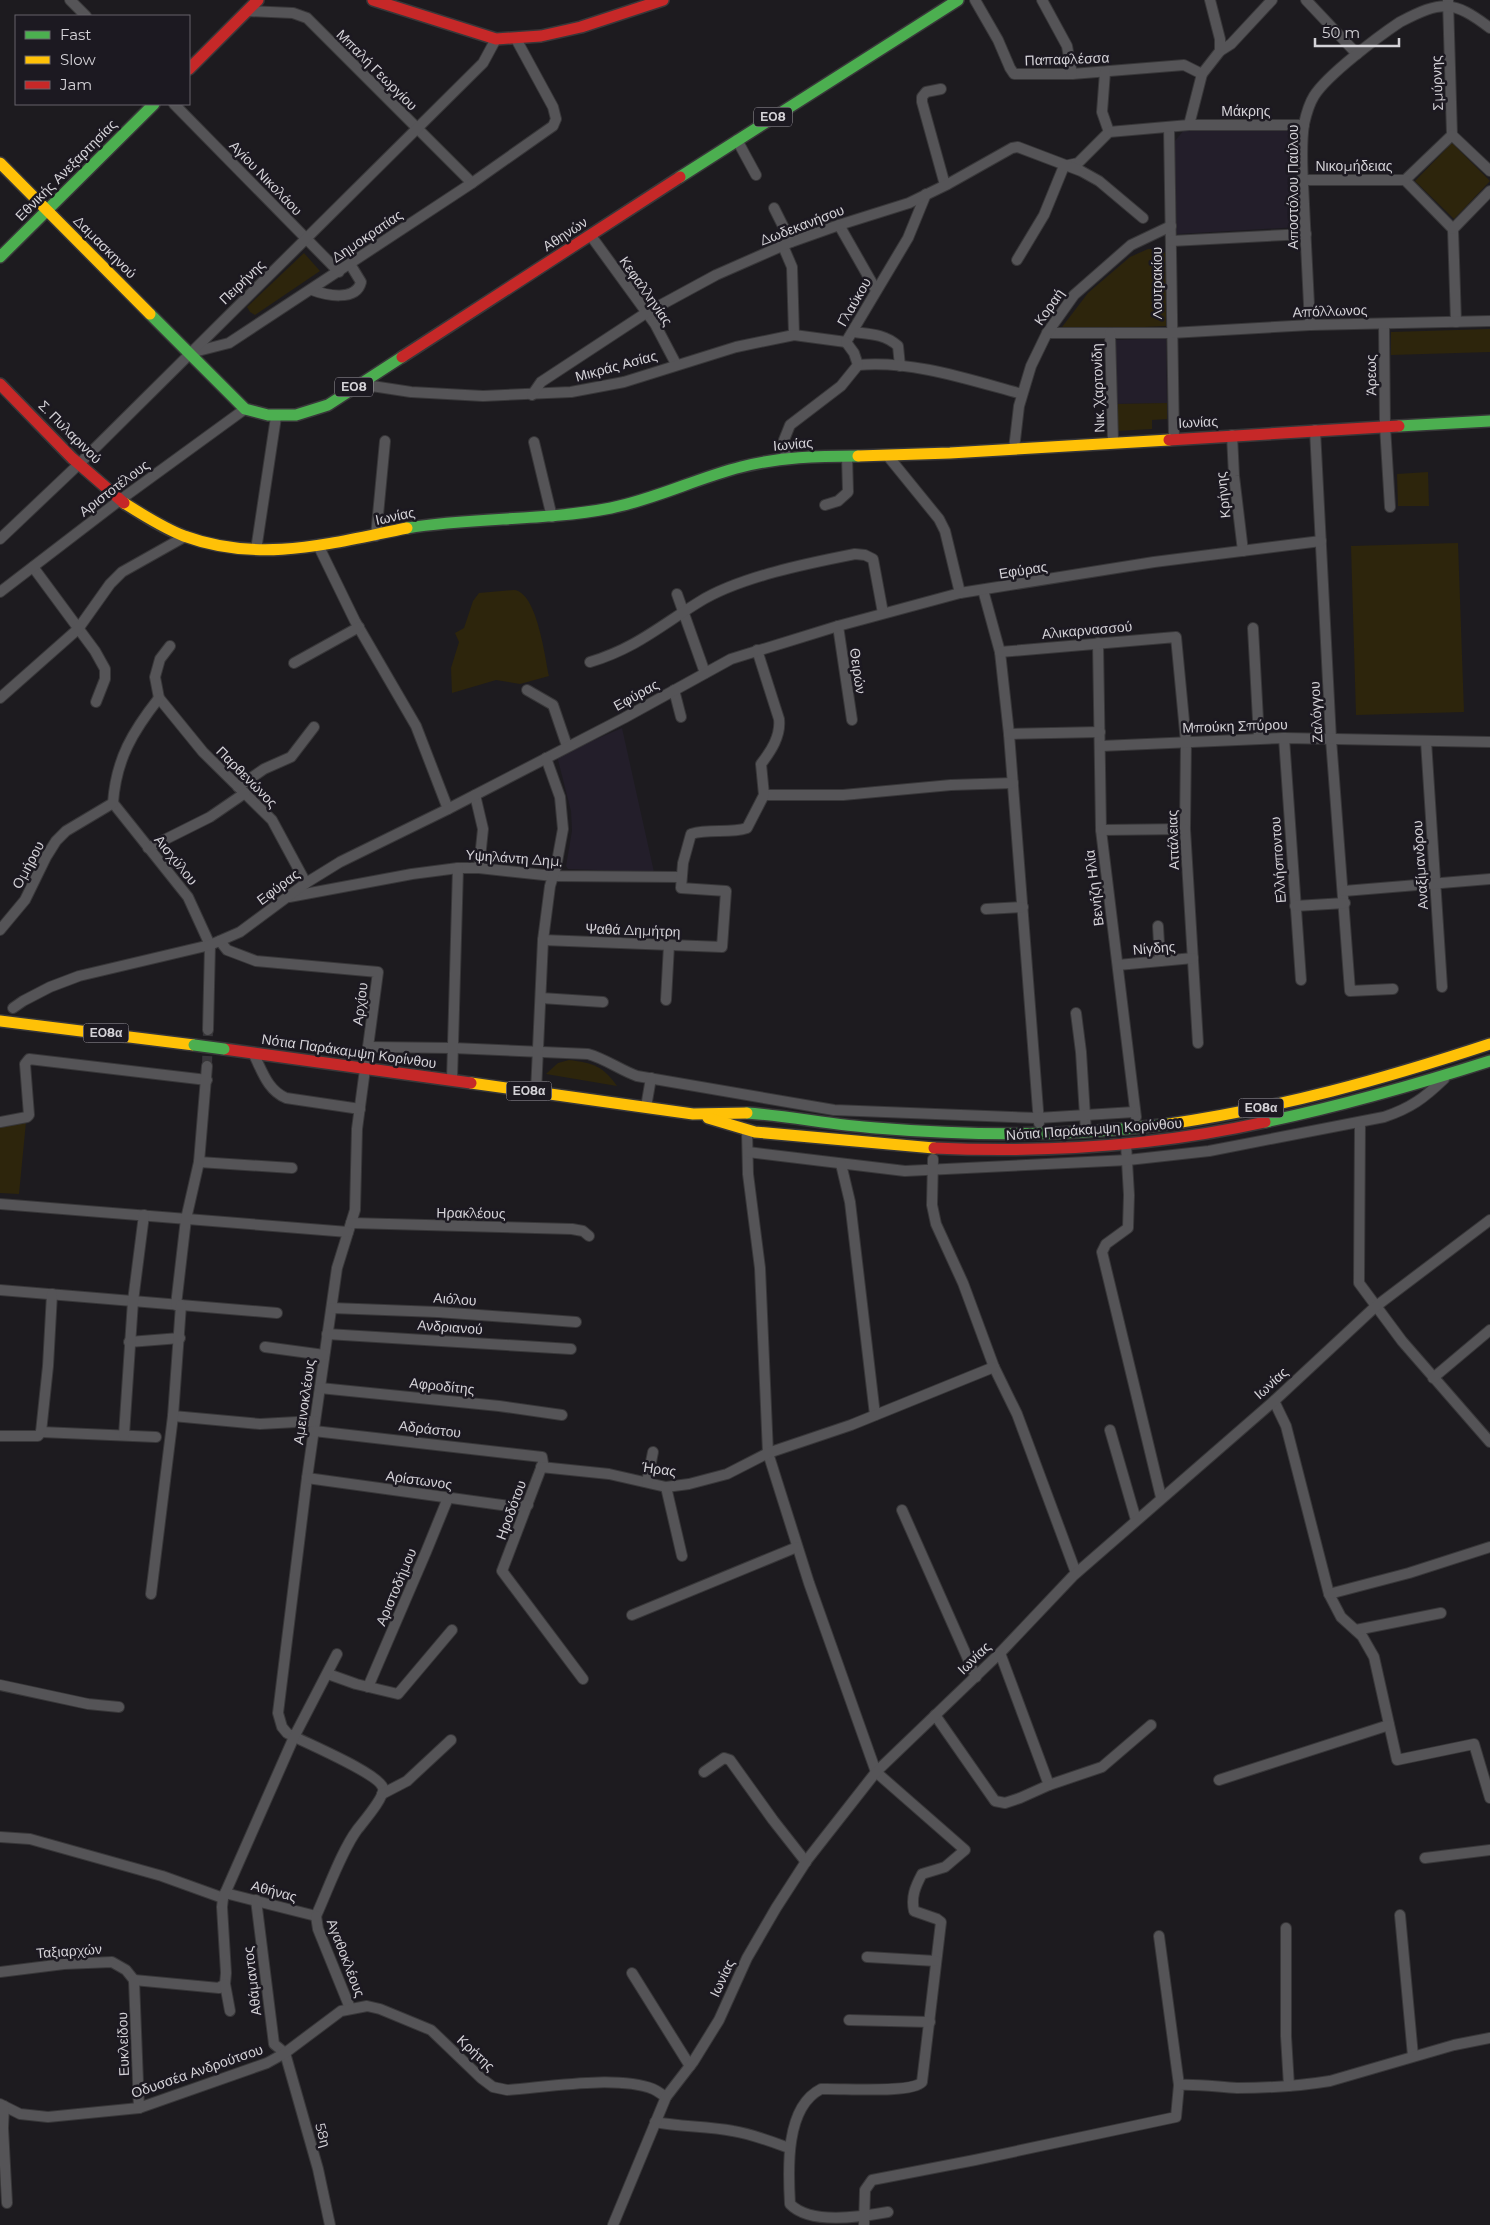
<svg xmlns="http://www.w3.org/2000/svg" width="1490" height="2225" viewBox="0 0 1490 2225" font-family="Montserrat,sans-serif">
	<style>
		.built { fill: #231e2a }
		.green { fill: #2d250c }
		.lines { fill: none; stroke-linecap: round; stroke-linejoin: round }
		.street-tunnel { stroke: #38363b; stroke-width: 10; stroke-dasharray: 10 5; stroke-linecap: butt }
		.street-casing { stroke: #383739; stroke-width: 12 }
		.fast-casing { stroke: #383739; stroke-width: 14 }
		.slow-casing { stroke: #383739; stroke-width: 14 }
		.jam-casing { stroke: #383739; stroke-width: 14 }
		.street { stroke: #555457; stroke-width: 10 }
		.fast { stroke: #4caf50; stroke-width: 11 }
		.slow { stroke: #ffc107; stroke-width: 11 }
		.jam { stroke: #c62828; stroke-width: 11 }
		.fast-bridge-casing { stroke: #383739; stroke-width: 14; stroke-linecap: butt }
		.fast-bridge { stroke: #4caf50; stroke-width: 11 }
		.labels { text-anchor: middle; stroke-width: 5; stroke-linejoin: round; paint-order: stroke }
		.shield { fill: #1c1921; stroke: #9d9aa0; stroke-width: 1 }
		.shield-label { font-size: 12px; font-weight: bold; fill: #d4d2d7 }
		.street-label { font-size: 14px; fill: #d4d2d7; stroke: #1c1921 }
	</style>
	<rect width="100%" height="100%" fill="#1d1b1f"/>
	<g class="built">
		<polygon points="1296,128 1299,227 1177,234 1174,142 1184,130"/>
		<polygon points="1166,338 1167,403 1116,404 1114,340"/>
		<polygon points="622,728 654,872 568,869 566,866 572,831 571,811 557,756"/>
	</g>
	<g class="green">
		<polygon points="1452,143 1490,181 1454,219 1415,181"/>
		<polygon points="1148,249 1163,249 1167,257 1166,326 1059,331 1088,293 1130,257"/>
		<polygon points="304,253 320,271 255,315 250,312 247,307"/>
		<polygon points="1490,329 1490,352 1391,355 1391,332"/>
		<polygon points="1167,403 1167,419 1152,420 1152,429 1117,431 1116,404"/>
		<polygon points="1428,472 1429,506 1398,506 1397,474"/>
		<polygon points="1458,543 1464,712 1356,715 1351,546"/>
		<path d="M 514,590 C 537,592 545,657 549,676 L 520,684 L 496,680 L 452,693 L 451,668 L 459,642 L 455,633 L 464,628 L 473,601 L 479,593 Z"/>
		<path d="M 569,1060 C 593,1063 603,1066 617,1086 L 546,1074 L 558,1063 Z"/>
		<polygon points="26,1122 19,1194 0,1193 0,1126"/>
	</g>
	<g class="lines">
		<polyline class="street-tunnel" points="207,1066 208,1030"/>
		<g class="street-casing">
			<g id="street">
				<polyline points="70,0 86,16"/>
				<polyline points="975,0 998,40 1010,68 1014,74 1072,74 1184,65 1202,74"/>
				<polyline points="1042,0 1067,46 1072,74"/>
				<polyline points="1306,0 1357,54"/>
				<polyline points="1448,0 1452,135"/>
				<polyline points="247,11 293,13 307,18 472,183"/>
				<polyline points="1220,51 1231,44 1272,0"/>
				<polyline points="1105,72 1102,112 1109,132"/>
				<polyline points="941,89 926,92 922,97 922,102 945,185"/>
				<polyline points="174,104 339,272"/>
				<polyline points="1189,125 1202,74 1220,51 1220,39 1210,0"/>
				<polyline points="1169,127 1174,439"/>
				<polyline points="1452,135 1405,180 1453,229"/>
				<polyline points="1452,135 1490,171"/>
				<polyline points="737,140 756,175"/>
				<polyline points="1303,180 1405,180"/>
				<polyline points="774,208 791,242"/>
				<polyline points="839,225 876,290"/>
				<polyline points="1453,229 1456,322"/>
				<polyline points="1453,229 1490,191"/>
				<polyline points="591,236 655,324 676,364"/>
				<polyline points="1171,241 1306,234"/>
				<polyline points="783,246 792,267 794,335"/>
				<polyline points="1017,260 1044,215 1064,166 1078,163 1109,132 1189,125 1304,125"/>
				<path d="M 312,290 C 325,295 356,302 361,282 L 350,264"/>
				<polyline points="1384,324 1385,426 1390,507"/>
				<path d="M 1310,325 C 1308,285 1306,244 1304,204 C 1303,178 1300,149 1304,124 C 1306,115 1309,104 1314,96 C 1327,75 1379,36 1400,22 C 1442,0 1453,0 1490,28"/>
				<path d="M 853,332 C 870,334 885,334 898,346 L 900,366"/>
				<polyline points="1047,333 1171,333 1310,325 1490,321"/>
				<polyline points="1110,333 1113,442"/>
				<polyline points="846,342 908,238 926,194"/>
				<polyline points="190,353 229,343 472,183 553,126 556,119 553,107 516,39"/>
				<path d="M 858,365 C 912,360 970,380 1022,394"/>
				<polyline points="359,384 411,392 483,396 571,392 624,382 736,347 794,335 846,342"/>
				<polyline points="532,395 541,382 646,313 716,275 791,242 839,225 909,203 948,184 1012,148 1018,147 1081,171 1099,181 1143,218"/>
				<polyline points="1315,430 1331,739 1350,991 1393,989"/>
				<polyline points="1232,435 1234,476 1243,551"/>
				<polyline points="534,442 552,517"/>
				<polyline points="1014,449 1019,406 1031,366 1047,333 1074,295 1131,245 1171,226"/>
				<polyline points="887,455 939,519 945,531 960,593"/>
				<polyline points="786,458 784,440 790,425 841,386 858,365 854,353 846,342"/>
				<polyline points="825,505 838,501 848,492 847,456"/>
				<polyline points="376,536 385,441"/>
				<polyline points="0,539 79,464 483,63 496,39"/>
				<polyline points="319,547 355,621 416,726 448,809"/>
				<polyline points="256,550 276,417"/>
				<polyline points="33,567 95,651 105,669 105,679 96,702"/>
				<polyline points="983,590 1000,652 1009,734 1039,1123"/>
				<polyline points="0,592 120,500 245,409"/>
				<polyline points="677,594 705,673"/>
				<polyline points="838,626 852,720"/>
				<polyline points="1253,628 1259,738"/>
				<polyline points="1098,643 1101,830 1136,1117"/>
				<polyline points="170,646 160,659 155,677 159,698 203,752 272,820 306,883"/>
				<polyline points="1000,652 1176,637 1186,742 1185,829 1198,1043"/>
				<path d="M 590,662 C 636,648 660,626 699,602 C 739,577 809,563 855,554 L 865,555 L 873,559 L 883,613"/>
				<polyline points="294,663 359,627"/>
				<polyline points="527,690 553,705 567,746"/>
				<polyline points="674,690 681,717"/>
				<polyline points="0,698 78,629 110,584 122,572 186,536"/>
				<polyline points="1009,734 1100,732"/>
				<polyline points="1284,738 1301,980"/>
				<polyline points="1426,741 1442,987"/>
				<polyline points="1101,746 1284,738 1490,742"/>
				<polyline points="238,787 264,769 291,757 314,727"/>
				<polyline points="475,795 483,829 479,868"/>
				<polyline points="764,795 843,795 951,785 1013,783"/>
				<polyline points="113,803 188,897 210,945 208,1030"/>
				<polyline points="1101,830 1185,829"/>
				<polyline points="148,848 210,817 245,793"/>
				<polyline points="1344,891 1490,879"/>
				<polyline points="289,897 412,874 458,868 479,868 553,876 681,877"/>
				<polyline points="1295,906 1345,903"/>
				<polyline points="986,909 1023,907"/>
				<polyline points="1158,926 1160,961"/>
				<path d="M 0,930 L 25,900 L 46,857 L 56,841 L 66,831 L 113,803 C 116,759 133,731 159,698"/>
				<path d="M 543,940 L 722,947 L 726,891 L 681,888 L 683,863 L 691,834 C 710,828 729,834 747,828 L 764,795 L 761,764 C 771,751 781,736 779,719 L 757,650"/>
				<path d="M 220,941 L 227,950 L 256,961 L 378,972 L 357,1129 L 355,1210 L 337,1268 L 307,1478 L 278,1713 L 282,1727 L 287,1733 C 303,1742 379,1773 383,1788 C 385,1797 363,1822 357,1830 C 342,1850 327,1892 316,1916"/>
				<polyline points="1118,965 1193,958"/>
				<polyline points="541,998 603,1002"/>
				<polyline points="666,1000 669,945"/>
				<polyline points="13,1008 23,1001 50,987 79,976 210,945 240,932 306,883 340,862 448,809 624,718 731,659 838,626 960,593 1154,562 1321,541"/>
				<polyline points="1076,1013 1081,1052 1086,1132"/>
				<path d="M 368,1047 L 453,1048 L 588,1054 C 606,1059 620,1070 637,1076 L 834,1110 L 1038,1118 L 1134,1112"/>
				<path d="M 253,1053 C 262,1070 267,1090 286,1098 L 360,1109"/>
				<polyline points="452,1080 458,868"/>
				<polyline points="536,1092 543,940 550,886 556,867 563,829 560,797 546,758"/>
				<polyline points="646,1107 651,1078"/>
				<polyline points="0,1122 27,1117 29,1115 25,1064 29,1059 207,1080"/>
				<polyline points="1360,1123 1359,1283 1402,1341 1490,1442"/>
				<path d="M 747,1131 L 748,1174 L 760,1268 L 768,1453 L 809,1583 L 876,1772 L 965,1850 L 945,1867 L 922,1874 C 915,1887 911,1897 914,1911 L 937,1919 L 941,1922 L 922,2082 C 911,2094 841,2088 821,2089 C 785,2107 788,2169 790,2204 C 810,2225 860,2217 888,2212"/>
				<polyline points="1126,1144 1129,1195 1128,1228 1106,1244 1102,1252 1161,1497"/>
				<path d="M 748,1152 L 905,1171 L 1128,1160 L 1209,1151 L 1384,1117 C 1411,1108 1424,1098 1444,1079"/>
				<polyline points="933,1159 932,1205 936,1224 963,1283 994,1367 1017,1414 1076,1573"/>
				<polyline points="199,1162 292,1168"/>
				<polyline points="841,1164 850,1202 875,1415"/>
				<polyline points="0,1204 348,1232"/>
				<polyline points="351,1223 572,1229 583,1231 589,1236"/>
				<polyline points="0,1290 277,1313"/>
				<polyline points="176,1305 186,1219 199,1162 207,1066"/>
				<polyline points="332,1308 437,1312 576,1322"/>
				<polyline points="327,1334 571,1349"/>
				<polyline points="129,1342 180,1338"/>
				<polyline points="265,1347 324,1355"/>
				<polyline points="1433,1378 1490,1330"/>
				<polyline points="320,1388 499,1406 562,1415"/>
				<polyline points="1274,1401 1286,1426 1329,1594 1341,1617 1362,1636 1374,1657 1397,1760 1474,1744 1490,1798"/>
				<polyline points="173,1416 260,1424 315,1421"/>
				<polyline points="1110,1430 1136,1520"/>
				<polyline points="314,1431 542,1457 543,1463 502,1571 583,1679"/>
				<polyline points="41,1432 156,1437"/>
				<polyline points="124,1435 133,1301 144,1215"/>
				<polyline points="0,1436 38,1436 41,1432 48,1366 52,1294"/>
				<polyline points="541,1467 609,1474 666,1487 689,1484 727,1474 768,1453 851,1425 994,1367"/>
				<polyline points="307,1478 509,1506 528,1505"/>
				<polyline points="647,1482 653,1452"/>
				<polyline points="666,1487 682,1556"/>
				<polyline points="902,1510 976,1677"/>
				<polyline points="151,1594 173,1416 181,1305"/>
				<polyline points="1329,1594 1409,1573 1490,1547"/>
				<polyline points="632,1615 797,1547"/>
				<polyline points="1356,1630 1441,1613"/>
				<polyline points="1000,1653 1049,1785"/>
				<polyline points="328,1674 356,1684 398,1694 452,1630"/>
				<polyline points="0,1685 88,1704 119,1707"/>
				<polyline points="368,1687 426,1552 448,1498"/>
				<polyline points="935,1715 995,1801 1005,1803 1020,1798 1049,1785 1102,1767 1151,1725"/>
				<polyline points="704,1772 724,1758 730,1760 773,1820 806,1862"/>
				<polyline points="1219,1780 1389,1725"/>
				<polyline points="382,1794 407,1781 451,1740"/>
				<polyline points="0,1837 30,1839 162,1876 223,1898"/>
				<polyline points="1425,1858 1490,1850"/>
				<polyline points="225,1893 316,1916"/>
				<polyline points="256,1900 274,2044 285,2053"/>
				<polyline points="1400,1915 1413,2056"/>
				<polyline points="316,1916 318,1929 350,2008"/>
				<polyline points="1286,1928 1286,2036 1289,2086"/>
				<polyline points="1159,1936 1179,2085"/>
				<polyline points="867,1957 936,1961"/>
				<polyline points="0,1972 64,1964 112,1962 126,1970 134,1980"/>
				<polyline points="632,1973 690,2066"/>
				<polyline points="134,1980 219,1988 225,1984 226,1973 222,1907 223,1898 294,1737 337,1654"/>
				<polyline points="134,1980 139,2108"/>
				<polyline points="225,1984 230,2011"/>
				<polyline points="849,2020 930,2022"/>
				<polyline points="285,2053 318,2169 330,2225"/>
				<path d="M 0,2104 L 20,2114 L 48,2117 L 139,2108 L 267,2063 L 285,2053 L 341,2011 L 367,2006 L 380,2009 L 431,2030 L 481,2078 L 493,2087 L 507,2090 C 548,2087 616,2075 653,2089 C 658,2091 662,2095 666,2097"/>
				<polyline points="4,2106 3,2128 7,2203"/>
				<path d="M 655,2122 C 681,2127 707,2126 733,2131 C 752,2134 770,2141 789,2148"/>
				<polyline points="613,2225 666,2097 693,2062 719,2020 747,1958 776,1908 807,1860 876,1772 1000,1653 1073,1576 1274,1401 1375,1307 1490,1220"/>
				<path d="M 864,2225 L 865,2190 L 872,2180 L 975,2160 L 1176,2117 L 1179,2085 C 1199,2084 1218,2087 1237,2088 C 1268,2088 1299,2086 1330,2081 L 1454,2045 L 1490,2038"/>
			</g>
		</g>
		<g class="fast-casing">
			<g id="fast">
				<polyline points="680,177 958,0"/>
				<polyline points="0,257 154,104"/>
				<polyline points="150,314 245,409 268,415 296,415 328,405 402,357"/>
				<polyline points="1399,426 1490,421"/>
				<path d="M 407,528 C 475,517 544,521 611,508 C 656,499 697,478 741,467 C 779,457 818,456 858,456"/>
				<path d="M 747,1113 C 790,1116 832,1125 876,1128 C 973,1136 1071,1137 1169,1124"/>
				<path d="M 1265,1122 C 1341,1106 1415,1085 1490,1061"/>
			</g>
		</g>
		<g class="slow-casing">
			<g id="slow">
				<polyline points="0,163 150,314"/>
				<polyline points="858,456 950,453 1169,440"/>
				<path d="M 124,503 C 143,515 163,528 184,536 C 261,564 331,543 407,528"/>
				<polyline points="0,1021 194,1045"/>
				<polyline points="471,1083 693,1114 747,1113"/>
				<polyline points="708,1118 755,1132 934,1148"/>
				<path d="M 1169,1124 C 1280,1108 1384,1079 1490,1044"/>
			</g>
		</g>
		<g class="jam-casing">
			<g id="jam">
				<polyline points="373,0 496,39 541,36 581,27 663,0"/>
				<polyline points="189,69 258,0"/>
				<polyline points="402,357 680,177"/>
				<polyline points="0,384 72,458 124,503"/>
				<polyline points="1169,440 1399,426"/>
				<polyline points="224,1049 471,1083"/>
				<path d="M 934,1148 C 1044,1153 1157,1146 1265,1122"/>
			</g>
		</g>
		<use href="#street" class="street"/>
		<use href="#fast" class="fast"/>
		<use href="#slow" class="slow"/>
		<use href="#jam" class="jam"/>
		<g class="fast-bridge-casing">
			<polyline id="fast-bridge" points="194,1045 224,1049"/>
		</g>
		<use href="#fast-bridge" class="fast-bridge"/>
	</g>
	<g class="labels">
		<g class="shield">
			<rect x="754" y="107.5" width="38" height="19" rx="4"/>
			<rect x="335" y="377.5" width="38" height="19" rx="4"/>
			<rect x="83.5" y="1023.5" width="45" height="19" rx="4"/>
			<rect x="506.5" y="1081.5" width="45" height="19" rx="4"/>
			<rect x="1238.5" y="1098.5" width="45" height="19" rx="4"/>
		</g>
		<g class="shield-label">
			<text x="773" y="121">ΕΟ8</text>
			<text x="354" y="391">ΕΟ8</text>
			<text x="106" y="1037">ΕΟ8α</text>
			<text x="529" y="1095">ΕΟ8α</text>
			<text x="1261" y="1112">ΕΟ8α</text>
		</g>
		<g class="street-label">
			<text transform="translate(1067 59) rotate(-2)" y="5">Παπαφλέσσα</text>
			<text transform="translate(377 70) rotate(45)" y="5">Μπαλή Γεωργίου</text>
			<text transform="translate(1437 83) rotate(-92)" y="5">Σμύρνης</text>
			<text x="1246" y="116">Μάκρης</text>
			<text x="1354" y="171">Νικομήδειας</text>
			<text transform="translate(66 170) rotate(-45)" y="5">Εθνικής Ανεξαρτησίας</text>
			<text transform="translate(266 178) rotate(46)" y="5">Αγίου Νικολάου</text>
			<text transform="translate(1293 187) rotate(-90)" y="5">Αποστόλου Παύλου</text>
			<text transform="translate(802 225) rotate(-21)" y="5">Δωδεκανήσου</text>
			<text transform="translate(565 234) rotate(-33)" y="5">Αθηνών</text>
			<text transform="translate(367 236) rotate(-34)" y="5">Δημοκρατίας</text>
			<text transform="translate(105 247) rotate(45)" y="5">Δαμασκηνού</text>
			<text transform="translate(242 282) rotate(-44)" y="5">Πειρήνης</text>
			<text transform="translate(1157 283) rotate(-90)" y="5">Λουτρακίου</text>
			<text transform="translate(646 291) rotate(55)" y="5">Κεφαλληνίας</text>
			<text transform="translate(854 302) rotate(-60)" y="5">Γλαύκου</text>
			<text transform="translate(1049 307) rotate(-55)" y="5">Κοραή</text>
			<text transform="translate(1330 311) rotate(-2)" y="5">Απόλλωνος</text>
			<text transform="translate(616 366) rotate(-15)" y="5">Μικράς Ασίας</text>
			<text transform="translate(1371 375) rotate(-91)" y="5">Άρεως</text>
			<text transform="translate(1098 388) rotate(-92)" y="5">Νικ. Χαρτονίδη</text>
			<text transform="translate(1198 422) rotate(-3)" y="5">Ιωνίας</text>
			<text transform="translate(70 432) rotate(45)" y="5">Σ. Πυλαρινού</text>
			<text transform="translate(793 444) rotate(-5)" y="5">Ιωνίας</text>
			<text transform="translate(114 488) rotate(-37)" y="5">Αριστοτέλους</text>
			<text transform="translate(1223 495) rotate(-96)" y="5">Κρήνης</text>
			<text transform="translate(395 516) rotate(-12)" y="5">Ιωνίας</text>
			<text transform="translate(1023 570) rotate(-9)" y="5">Εφύρας</text>
			<text transform="translate(1087 630) rotate(-5)" y="5">Αλικαρνασσού</text>
			<text transform="translate(858 671) rotate(82)" y="5">Θειρών</text>
			<text transform="translate(636 695) rotate(-29)" y="5">Εφύρας</text>
			<text transform="translate(1316 712) rotate(-93)" y="5">Ζαλόγγου</text>
			<text transform="translate(1235 726) rotate(-2)" y="5">Μπούκη Σπύρου</text>
			<text transform="translate(247 777) rotate(45)" y="5">Παρθενώνος</text>
			<text transform="translate(1173 840) rotate(-92)" y="5">Αττάλειας</text>
			<text transform="translate(514 858) rotate(4)" y="5">Υψηλάντη Δημ.</text>
			<text transform="translate(176 860) rotate(51)" y="5">Αισχύλου</text>
			<text transform="translate(1278 860) rotate(-94)" y="5">Ελλήσποντου</text>
			<text transform="translate(28 865) rotate(-62)" y="5">Ομήρου</text>
			<text transform="translate(1420 865) rotate(-94)" y="5">Αναξίμανδρου</text>
			<text transform="translate(278 887) rotate(-37)" y="5">Εφύρας</text>
			<text transform="translate(1094 888) rotate(-97)" y="5">Βενήζη Ηλία</text>
			<text transform="translate(633 930) rotate(2)" y="5">Ψαθά Δημήτρη</text>
			<text transform="translate(1154 948) rotate(-5)" y="5">Νίγδης</text>
			<text transform="translate(360 1004) rotate(-83)" y="5">Αρχίου</text>
			<text transform="translate(349 1051) rotate(8)" y="5">Νότια Παράκαμψη Κορίνθου</text>
			<text transform="translate(1094 1129) rotate(-4)" y="5">Νότια Παράκαμψη Κορίνθου</text>
			<text transform="translate(471 1213) rotate(1)" y="5">Ηρακλέους</text>
			<text transform="translate(455 1299) rotate(4)" y="5">Αιόλου</text>
			<text transform="translate(450 1327) rotate(4)" y="5">Ανδριανού</text>
			<text transform="translate(1271 1383) rotate(-42)" y="5">Ιωνίας</text>
			<text transform="translate(442 1386) rotate(6)" y="5">Αφροδίτης</text>
			<text transform="translate(304 1402) rotate(-82)" y="5">Αμεινοκλέους</text>
			<text transform="translate(430 1429) rotate(7)" y="5">Αδράστου</text>
			<text transform="translate(659 1469) rotate(8)" y="5">Ήρας</text>
			<text transform="translate(419 1480) rotate(8)" y="5">Αρίστωνος</text>
			<text transform="translate(511 1510) rotate(-70)" y="5">Ηροδότου</text>
			<text transform="translate(396 1587) rotate(-67)" y="5">Αριστοδήμου</text>
			<text transform="translate(974 1658) rotate(-44)" y="5">Ιωνίας</text>
			<text transform="translate(274 1891) rotate(15)" y="5">Αθήνας</text>
			<text transform="translate(69 1951) rotate(-4)" y="5">Ταξιαρχών</text>
			<text transform="translate(346 1958) rotate(69)" y="5">Αγαθοκλέους</text>
			<text transform="translate(722 1978) rotate(-65)" y="5">Ιωνίας</text>
			<text transform="translate(252 1981) rotate(-97)" y="5">Αθάμαντος</text>
			<text transform="translate(123 2044) rotate(-92)" y="5">Ευκλείδου</text>
			<text transform="translate(476 2053) rotate(43)" y="5">Κρήτης</text>
			<text transform="translate(197 2071) rotate(-19)" y="5">Οδυσσέα Ανδρούτσου</text>
			<text transform="translate(323 2135) rotate(75)" y="5">58η</text>
		</g>
	</g>
	<rect x="15" y="15" width="175" height="90" fill="#1c1921" stroke="#66636a"/>
	<rect x="25" y="31" width="25" height="8" fill="#4caf50" stroke="#66636a"/>
	<text x="60" y="40" font-size="15" fill="#d4d2d7">Fast</text>
	<rect x="25" y="56" width="25" height="8" fill="#ffc107" stroke="#66636a"/>
	<text x="60" y="65" font-size="15" fill="#d4d2d7">Slow</text>
	<rect x="25" y="81" width="25" height="8" fill="#c62828" stroke="#66636a"/>
	<text x="60" y="90" font-size="15" fill="#d4d2d7">Jam</text>
	<path d="M1315 38v8h84v-8" fill="none" stroke="#d4d2d7" stroke-width="2.5"/>
	<text x="1322" y="38" font-size="15" fill="#d4d2d7" stroke="#1c1921" stroke-width="4" paint-order="stroke">50 m</text>
</svg>
